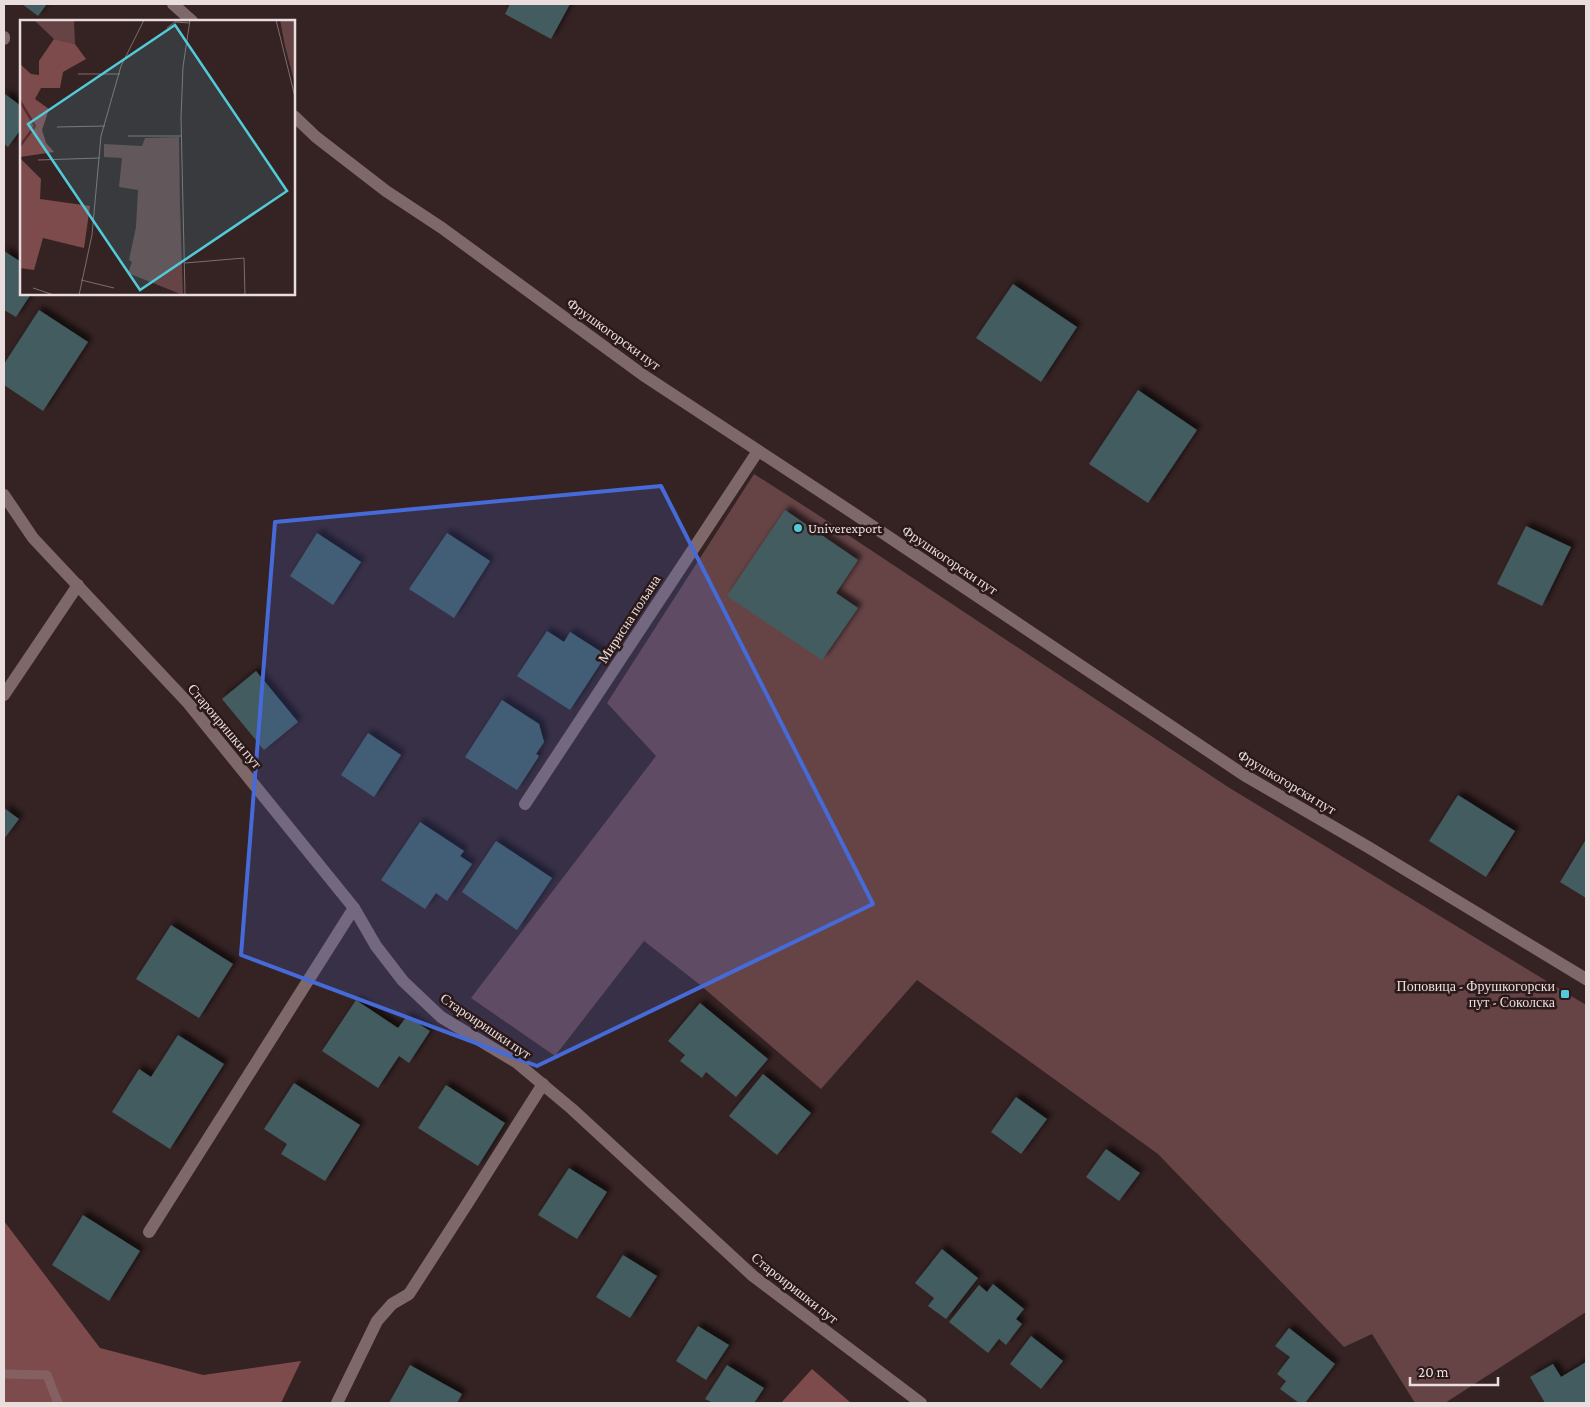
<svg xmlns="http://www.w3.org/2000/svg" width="1590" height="1407" viewBox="0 0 1590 1407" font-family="'Crimson Pro',serif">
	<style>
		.green { fill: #664446 }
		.forest { fill: #7e4b4d }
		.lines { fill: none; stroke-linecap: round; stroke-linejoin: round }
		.stream { stroke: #856062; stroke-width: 9 }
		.building { fill: #435b5e; filter: url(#shadow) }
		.service { stroke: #7f6869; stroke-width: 12 }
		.minor { stroke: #7f6869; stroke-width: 12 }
		.tertiary { stroke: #7f6869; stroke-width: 12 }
		.marked { fill: #466bd9; fill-opacity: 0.2; stroke: #466bd9; stroke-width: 4; stroke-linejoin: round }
		.poi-dot { fill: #52cbd8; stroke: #2b1919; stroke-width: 2 }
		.labels { text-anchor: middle; stroke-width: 5; stroke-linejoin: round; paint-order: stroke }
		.street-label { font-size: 14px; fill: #eadddd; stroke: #2b1919 }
		.poi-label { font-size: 14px; fill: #eadddd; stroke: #2b1919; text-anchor: start }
		.inset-river { fill: none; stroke: #5a2b2e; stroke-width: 2.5 }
		.inset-road { fill: none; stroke: #7d6d6d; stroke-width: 1 }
		.view { fill: #52cbd8; fill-opacity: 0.15; stroke: #52cbd8; stroke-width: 2.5 }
		.inset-edge { fill: none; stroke: #eadddd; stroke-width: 2.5 }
	</style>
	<defs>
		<filter id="shadow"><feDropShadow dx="4.5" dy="-4.5" stdDeviation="2.5" flood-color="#0009"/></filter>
	</defs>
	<rect width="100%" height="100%" fill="#352223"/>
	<polygon class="green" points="754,474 812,511 1228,787 1586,1005 1586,1312 1445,1403 1415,1403 1372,1334 1344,1347 1158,1154 917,980 821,1089 699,984 644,941 555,1056 471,998 656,756 607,703"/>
	<g class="forest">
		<polygon points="4,1221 100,1348 203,1375 301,1361 281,1403 4,1403"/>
		<polygon points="812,1369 851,1403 781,1403"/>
	</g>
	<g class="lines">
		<polyline class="stream" points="4,1374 47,1375 58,1403"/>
	</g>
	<g class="building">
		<polygon points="22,4 47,4 38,16"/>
		<polygon points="510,4 570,4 551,39 505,14"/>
		<polygon points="5,94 21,106 21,129 8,147 4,144 4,96"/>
		<polygon points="4,251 21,262 21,294 31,294 16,317 4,310"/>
		<polygon points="1013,284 1077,327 1041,382 976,338"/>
		<polygon points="39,310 88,342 43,411 4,385 4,364"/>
		<polygon points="1138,390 1197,430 1148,503 1089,464"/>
		<polygon points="785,510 858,560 836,593 858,608 822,660 727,596"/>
		<polygon points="1526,526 1571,547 1542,606 1497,584"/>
		<polygon points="317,533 361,562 333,605 290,576"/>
		<polygon points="447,533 490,561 454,618 409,589"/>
		<polygon points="547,631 564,642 570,632 606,655 570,710 517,676"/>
		<polygon points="256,671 298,722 264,750 222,699"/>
		<polygon points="502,700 539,724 544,742 536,754 539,756 517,790 465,757"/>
		<polygon points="368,733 401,755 374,797 341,775"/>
		<polygon points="1458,795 1515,831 1486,877 1429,841"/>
		<polygon points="4,808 19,819 4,839"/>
		<polygon points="420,822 464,851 460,856 472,864 447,901 436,893 425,909 381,880"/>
		<polygon points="496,841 552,878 517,930 462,892"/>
		<polygon points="1585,841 1586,841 1586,898 1560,882"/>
		<polygon points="171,925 233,964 199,1018 136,979"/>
		<polygon points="356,1000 398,1028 407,1016 430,1031 409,1063 399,1056 378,1088 322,1051"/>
		<polygon points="700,1003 768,1059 736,1097 706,1072 702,1078 680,1061 685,1055 668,1041"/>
		<polygon points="178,1035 224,1064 170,1149 112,1112 139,1069 151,1077"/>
		<polygon points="763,1074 811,1113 777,1155 729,1116"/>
		<polygon points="294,1083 360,1125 325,1181 281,1154 287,1144 264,1129"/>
		<polygon points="446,1085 505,1123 478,1166 418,1128"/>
		<polygon points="1016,1097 1047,1119 1021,1154 991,1132"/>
		<polygon points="1106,1149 1140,1173 1119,1201 1086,1177"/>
		<polygon points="569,1168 607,1192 577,1239 538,1215"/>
		<polygon points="83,1215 140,1251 109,1301 52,1265"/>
		<polygon points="942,1249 978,1278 946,1319 928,1306 934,1298 915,1283"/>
		<polygon points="623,1255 657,1276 630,1318 596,1297"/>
		<polygon points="993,1284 1024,1309 1016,1319 1022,1324 1006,1345 999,1339 988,1353 949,1322 979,1285 987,1292"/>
		<polygon points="698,1326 729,1345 706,1380 676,1361"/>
		<polygon points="1289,1328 1335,1364 1305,1403 1299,1403 1280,1389 1286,1381 1277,1374 1290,1357 1275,1346"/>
		<polygon points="1031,1336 1063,1361 1041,1389 1010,1364"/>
		<polygon points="1586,1362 1586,1403 1545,1403 1530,1377 1553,1364 1561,1377"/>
		<polygon points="410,1365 462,1394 457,1403 389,1403"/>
		<polygon points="727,1365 764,1388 754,1403 713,1403 705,1399"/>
	</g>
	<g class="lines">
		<g class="service">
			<polyline points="4,37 4,39"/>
			<polyline points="4,695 78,585"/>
			<polyline points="525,804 758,451"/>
			<polyline points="149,1232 354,908"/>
			<polyline points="337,1403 377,1321 392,1304 409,1294 469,1201 543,1084"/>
		</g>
		<polyline class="minor" points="4,495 33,538 188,703 354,908 376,946 403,981 441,1017 516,1062 572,1109 753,1276 921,1403"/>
		<g class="tertiary">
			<polyline points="173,4 192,21"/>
			<polyline points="294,116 316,137 386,191 442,228 643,375 850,511 1244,775 1368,847 1586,979"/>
		</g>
	</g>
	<path class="marked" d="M 661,486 L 873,904 L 537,1066 L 241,955 L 275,522 Z"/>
	<g class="poi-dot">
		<circle cx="798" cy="528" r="5"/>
		<rect x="1560" y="989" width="10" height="10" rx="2.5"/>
	</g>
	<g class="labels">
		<g class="street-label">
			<text transform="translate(614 334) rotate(36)" y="5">Фрушкогорски пут</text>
			<text transform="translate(950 560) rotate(34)" y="5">Фрушкогорски пут</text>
			<text transform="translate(629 619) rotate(-57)" y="5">Мирисна пољана</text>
			<text transform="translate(225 726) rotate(50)" y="5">Староиришки пут</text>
			<text transform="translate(1287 782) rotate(31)" y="5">Фрушкогорски пут</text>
			<text transform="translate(486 1026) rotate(34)" y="5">Староиришки пут</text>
			<text transform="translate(795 1288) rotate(38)" y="5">Староиришки пут</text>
		</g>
		<g class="poi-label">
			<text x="808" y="533">Univerexport</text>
			<text x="1555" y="991" text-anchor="end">Поповица - Фрушкогорски<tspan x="1555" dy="16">пут - Соколска</tspan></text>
		</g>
	</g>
	<g transform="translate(20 20)">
		<rect width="275" height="275" fill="#352223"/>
		<path d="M 14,0 L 54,0 L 55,24 L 34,19 ZM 260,0 L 275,0 L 275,64 L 265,26 ZM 159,117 L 160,188 L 163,275 L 108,253 L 112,242 L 109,240 L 116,207 L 118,170 L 99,167 L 102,138 L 84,137 L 84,124 L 122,126 L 125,118 Z" fill="#664446"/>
		<path d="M 34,19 L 55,24 L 66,39 L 43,52 L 40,68 L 21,68 L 15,79 L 29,89 L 22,110 L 26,123 L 34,132 L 0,137 L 0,44 L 11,54 L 19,55 L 19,41 ZM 0,138 L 21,159 L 20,179 L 70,186 L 64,228 L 23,218 L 14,250 L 0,248 Z" fill="#7e4b4d"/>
		<path class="inset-river" d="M 0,81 L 15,106 L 0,126"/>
		<path class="inset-road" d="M 256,0 L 275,77M 147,8 L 155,2 L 170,3M 58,54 L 100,54M 37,107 L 85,106M 108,116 L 162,116M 18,140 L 80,138M 165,243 L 224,238 L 225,275M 61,260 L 94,268M 13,268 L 34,275M 59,275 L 72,215 L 81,116 L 101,46 L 124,0M 165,275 L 161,98 L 163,47 L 170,0"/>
		<path class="view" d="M 155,5 L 267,171 L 120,270 L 8,104 Z"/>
		<rect width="275" height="275" class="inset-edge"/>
	</g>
	<rect width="1590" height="1407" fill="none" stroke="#eadddd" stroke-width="10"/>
	<path d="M1410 1377v8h88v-8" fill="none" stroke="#eadddd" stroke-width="2.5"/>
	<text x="1418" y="1377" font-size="15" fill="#eadddd" stroke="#2b1919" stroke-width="4" paint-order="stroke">20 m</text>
</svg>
